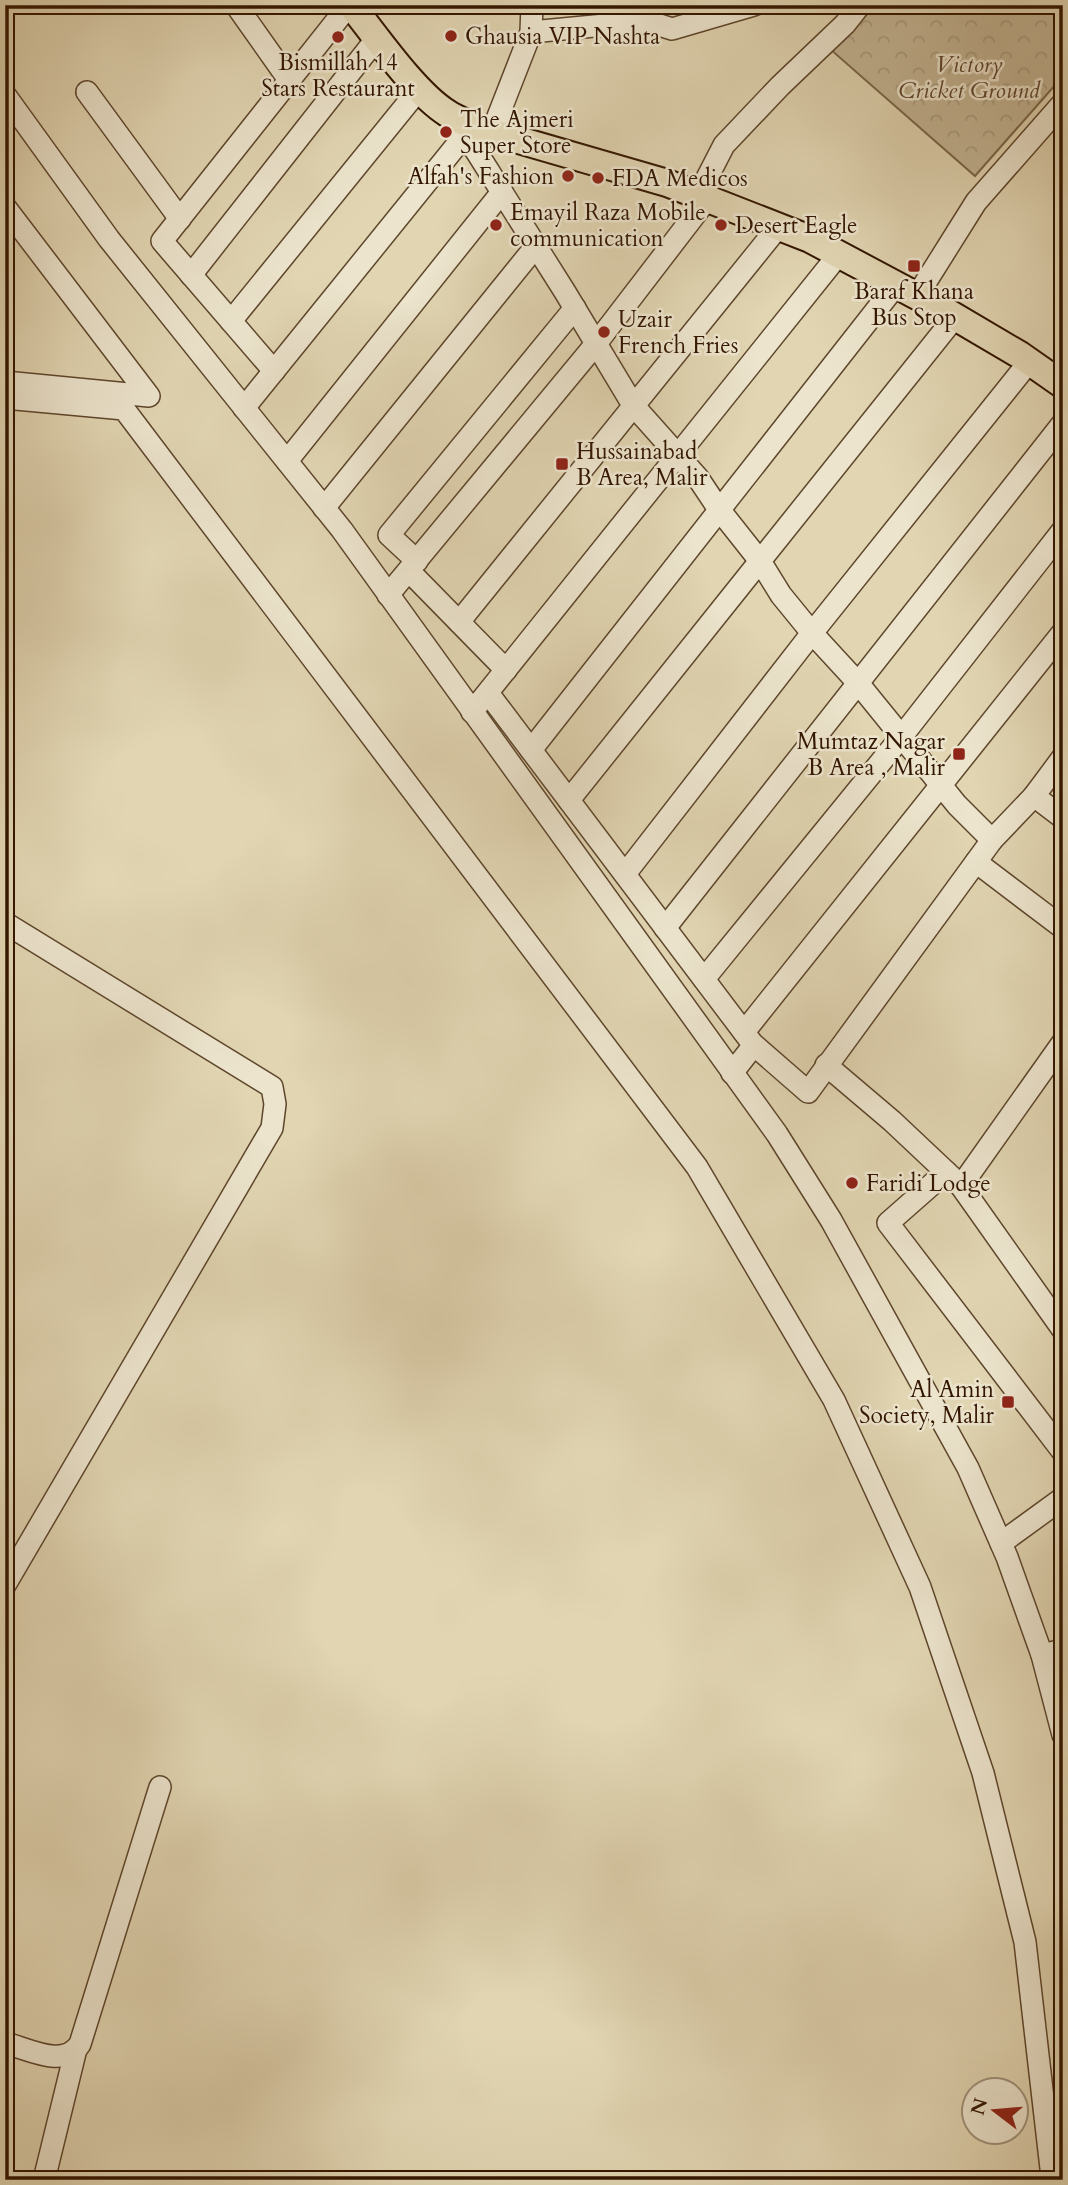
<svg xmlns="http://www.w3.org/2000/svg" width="1068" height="2185" viewBox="0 0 1068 2185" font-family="Cardo,serif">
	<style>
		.forest { fill: url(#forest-crowns); stroke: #7b664a; stroke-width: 2 }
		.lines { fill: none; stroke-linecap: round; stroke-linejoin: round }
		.minor-casing { stroke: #5e462c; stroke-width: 24 }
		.major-casing { stroke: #331600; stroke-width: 30 }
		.minor { stroke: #ece4cd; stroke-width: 21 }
		.major { stroke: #e1d5b2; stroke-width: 26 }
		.poi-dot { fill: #8f2418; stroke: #ece4cd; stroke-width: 2.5 }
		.labels { text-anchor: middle; stroke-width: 5; stroke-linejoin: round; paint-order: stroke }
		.poi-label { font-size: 23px; fill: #331600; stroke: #ece4cd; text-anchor: start }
		.park-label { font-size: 23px; font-style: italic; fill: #5e462c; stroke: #ece4cd }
	</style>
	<defs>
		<pattern id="forest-crowns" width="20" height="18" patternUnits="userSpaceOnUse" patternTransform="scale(1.75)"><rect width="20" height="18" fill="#c3b594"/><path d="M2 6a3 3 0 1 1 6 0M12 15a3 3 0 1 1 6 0" fill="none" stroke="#a89b7e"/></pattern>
	</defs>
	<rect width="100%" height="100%" fill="#e1d5b2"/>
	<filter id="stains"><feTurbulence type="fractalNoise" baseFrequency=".00286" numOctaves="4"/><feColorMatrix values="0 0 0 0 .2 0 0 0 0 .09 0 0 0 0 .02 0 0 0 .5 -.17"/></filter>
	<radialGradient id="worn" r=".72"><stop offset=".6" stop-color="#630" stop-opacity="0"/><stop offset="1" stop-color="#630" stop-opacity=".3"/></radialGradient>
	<polygon class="forest" points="866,5 1063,5 1063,76 975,176 830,49"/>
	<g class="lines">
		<g class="minor-casing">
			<g id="minor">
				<polyline points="236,5 289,80"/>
				<polyline points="531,32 647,21 672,29 754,5"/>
				<polyline points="87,92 180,219"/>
				<polyline points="5,95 109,239 342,530 777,1134 831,1220 968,1468 1007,1557 1042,1655 1063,1735"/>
				<polyline points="449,115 476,151 565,292 633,405 698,478 718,508 760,561 781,595 812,633 858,683 957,805 992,840"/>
				<polyline points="497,119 531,32 532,5"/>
				<polyline points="5,207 149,396 5,382"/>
				<polyline points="191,275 377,38"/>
				<polyline points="917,296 976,202 1063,103"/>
				<polyline points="231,321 420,88"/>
				<polyline points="274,371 162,241 349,5"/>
				<polyline points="5,398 124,409 697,1167 834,1400 920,1587 983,1773 1025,1942 1052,2177 1048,2180"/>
				<polyline points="244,408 464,136"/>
				<polyline points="287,461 502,192"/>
				<polyline points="324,508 536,246"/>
				<polyline points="417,561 389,535 575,308"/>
				<polyline points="409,571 506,670"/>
				<polyline points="388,595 595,345 707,199 706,180 724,145 780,86 845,24 860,5"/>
				<polyline points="459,622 779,226"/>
				<polyline points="488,693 752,1043"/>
				<polyline points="472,712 839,254"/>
				<polyline points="531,750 896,285"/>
				<polyline points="1034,796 1063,818"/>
				<polyline points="569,800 955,317"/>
				<polyline points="976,862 1063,928"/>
				<polyline points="625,874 812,633 1029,362"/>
				<polyline points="5,923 272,1087 275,1104 272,1128 5,1585"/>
				<polyline points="665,928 1063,423"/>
				<polyline points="704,979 902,736 1063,530"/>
				<polyline points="744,1032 1063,632"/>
				<polyline points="826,1065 892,1121 961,1186 1063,1330"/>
				<polyline points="732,1073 754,1045 808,1092 992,840 1034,796 1063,757"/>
				<polyline points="946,1172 888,1223 1063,1452"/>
				<polyline points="961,1186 1063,1042"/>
				<polyline points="1001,1543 1063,1498"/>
				<polyline points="1042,1655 1063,1650"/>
				<path d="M 5,2043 C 29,2049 64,2069 80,2044 L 160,1787"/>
				<polyline points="44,2180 75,2053"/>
			</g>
		</g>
		<g class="major-casing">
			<path id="major" d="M 351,5 C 376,36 414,92 447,113 C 456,119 467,123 477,128 L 667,183 L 810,239 L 947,312 L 1020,355 L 1063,385"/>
		</g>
		<use href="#minor" class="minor"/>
		<use href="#major" class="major"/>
	</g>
	<g class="poi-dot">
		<circle cx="451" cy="36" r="7"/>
		<circle cx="338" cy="37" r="7"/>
		<circle cx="446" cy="132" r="7"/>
		<circle cx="568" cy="176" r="7"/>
		<circle cx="598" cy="178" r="7"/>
		<circle cx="496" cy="225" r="7"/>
		<circle cx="721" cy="225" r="7"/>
		<rect x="907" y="259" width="14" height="14" rx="3.5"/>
		<circle cx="604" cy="332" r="7"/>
		<rect x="555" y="457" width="14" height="14" rx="3.5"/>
		<rect x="952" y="747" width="14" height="14" rx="3.5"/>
		<circle cx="852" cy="1183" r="7"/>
		<rect x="1001" y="1395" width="14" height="14" rx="3.5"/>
	</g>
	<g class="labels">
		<g class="poi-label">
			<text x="465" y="44">Ghausia VIP Nashta</text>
			<text x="338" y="70" text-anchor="middle">Bismillah 14<tspan x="338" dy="26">Stars Restaurant</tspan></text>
			<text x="460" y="127">The Ajmeri<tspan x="460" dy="26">Super Store</tspan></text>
			<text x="554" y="184" text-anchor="end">Alfah's Fashion</text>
			<text x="612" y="186">FDA Medicos</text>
			<text x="510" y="220">Emayil Raza Mobile<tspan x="510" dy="26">communication</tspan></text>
			<text x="735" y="233">Desert Eagle</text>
			<text x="914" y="299" text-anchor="middle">Baraf Khana<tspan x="914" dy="26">Bus Stop</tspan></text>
			<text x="618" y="327">Uzair<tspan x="618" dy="26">French Fries</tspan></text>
			<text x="576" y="459">Hussainabad<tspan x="576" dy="26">B Area, Malir</tspan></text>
			<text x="945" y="749" text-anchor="end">Mumtaz Nagar<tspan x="945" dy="26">B Area , Malir</tspan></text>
			<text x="866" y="1191">Faridi Lodge</text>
			<text x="994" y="1397" text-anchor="end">Al Amin<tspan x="994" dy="26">Society, Malir</tspan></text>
		</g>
		<g class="park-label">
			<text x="969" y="72">Victory<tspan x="969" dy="26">Cricket Ground</tspan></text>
		</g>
	</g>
	<rect width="1068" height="2185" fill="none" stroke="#e1d5b2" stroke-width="28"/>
	<rect x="7" y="7" width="1054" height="2171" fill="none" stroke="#331600" stroke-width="3.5"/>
	<rect x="14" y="14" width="1040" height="2157" fill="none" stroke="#331600" stroke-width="2"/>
	<g transform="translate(995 2111) rotate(286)"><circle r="33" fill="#ece4cd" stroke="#a2927b" stroke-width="2"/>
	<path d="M0-5L12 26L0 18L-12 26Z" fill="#8f2418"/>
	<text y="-10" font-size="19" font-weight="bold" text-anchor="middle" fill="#331600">N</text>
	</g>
	<rect width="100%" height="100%" filter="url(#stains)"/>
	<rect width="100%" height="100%" fill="url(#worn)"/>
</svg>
